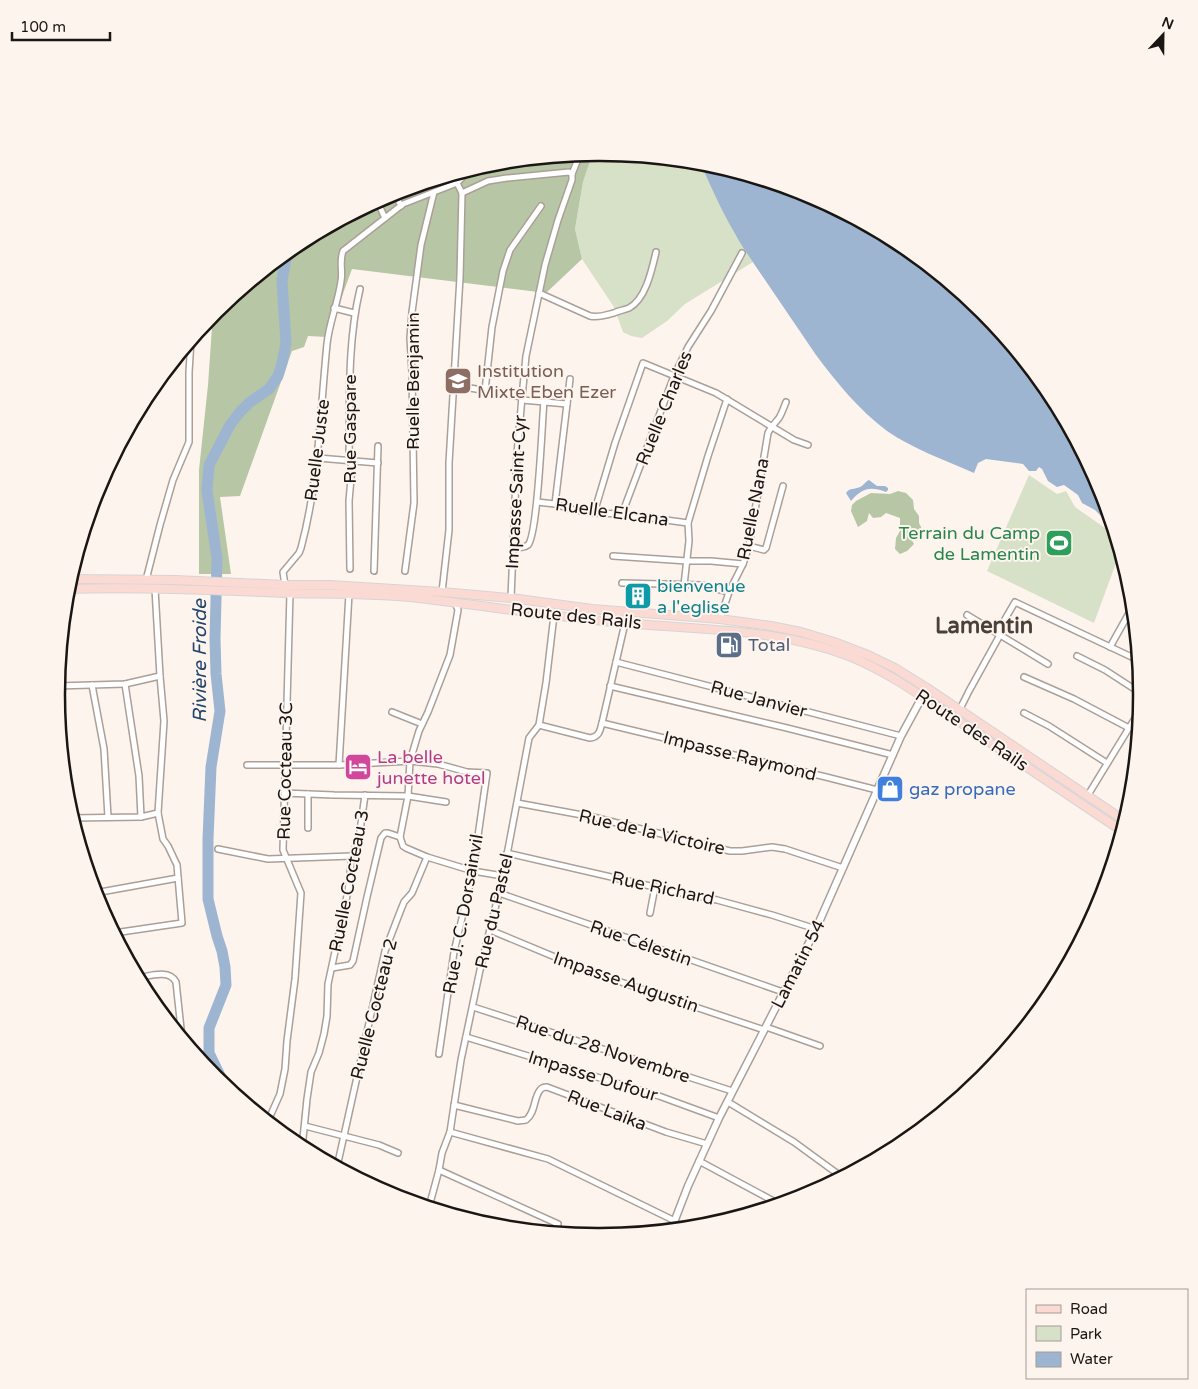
<svg xmlns="http://www.w3.org/2000/svg" width="1198" height="1389" viewBox="0 0 1198 1389" font-family="'Varela Round',sans-serif">
	<style>
		.green { fill: #d6e1c8 }
		.forest { fill: #b7c6a5 }
		.water { fill: #9db5d1 }
		.lines { fill: none; stroke-linecap: round; stroke-linejoin: round }
		.river { stroke: #9db5d1; stroke-width: 11 }
		.minor-casing { stroke: #ab9f98; stroke-width: 8 }
		.tertiary-casing { stroke: #ab9f98; stroke-width: 9 }
		.primary-casing { stroke: #d6d5d5; stroke-width: 10 }
		.minor { stroke: #fff; stroke-width: 5 }
		.tertiary { stroke: #fff; stroke-width: 6 }
		.primary { stroke: #fbdad4; stroke-width: 8 }
		.labels { text-anchor: middle; stroke-width: 4; stroke-linejoin: round; paint-order: stroke }
		.education-label { font-size: 18px; fill: #785e54; stroke: #fef4ee; text-anchor: start }
		.street-label { font-size: 18px; fill: #1a1614; stroke: #fef4ee }
		.leisure-label { font-size: 18px; fill: #27864d; stroke: #fef4ee; text-anchor: end }
		.culture-label { font-size: 18px; fill: #0d838f; stroke: #fef4ee; text-anchor: start }
		.service-label { font-size: 18px; fill: #4e5e75; stroke: #fef4ee; text-anchor: start }
		.hotel-label { font-size: 18px; fill: #b23c85; stroke: #fef4ee; text-anchor: start }
		.shop-label { font-size: 18px; fill: #366cbe; stroke: #fef4ee; text-anchor: start }
		.water-label { font-size: 19px; font-style: italic; fill: #22456c; stroke: #fef4ee }
		.district-label { font-size: 22px; font-weight: bold; fill: #4a403a; stroke: #fef4ee }
		.rim { fill: none; stroke: #1a1614; stroke-width: 2.5 }
	</style>
	<rect width="100%" height="100%" fill="#fef4ee"/>
	<g class="green">
		<polygon points="593,152 599,152 700,162 734,233 753,262 685,304 667,321 642,338 631,336 623,332 614,307 582,259 575,229 583,182"/>
		<polygon points="1029,475 1057,494 1066,491 1075,507 1115,535 1120,552 1094,623 987,571"/>
	</g>
	<g class="forest">
		<polygon points="593,152 583,182 575,229 582,259 546,293 352,269 327,337 308,336 304,347 292,351 240,496 220,497 231,574 199,574 199,470 208,385 213,313 215,311 298,243 392,193 493,162"/>
		<polygon points="898,491 906,493 913,500 914,509 919,516 919,523 922,529 920,534 915,534 909,531 908,534 914,544 907,551 900,554 895,549 896,538 900,531 900,518 886,513 881,517 873,518 869,513 867,521 858,527 851,511 852,505 856,501 871,493 890,494"/>
	</g>
	<g class="water">
		<path d="M 700,162 L 705,162 L 807,193 L 901,243 L 983,311 L 1050,393 L 1101,487 L 1113,529 L 1106,524 L 1103,518 L 1095,510 L 1082,503 L 1078,495 L 1064,485 L 1057,487 L 1048,481 L 1042,469 L 1039,467 L 1036,471 L 1029,471 L 1023,464 L 986,459 L 978,463 L 974,473 C 945,460 913,449 887,431 C 859,410 837,383 816,355 L 744,249 C 727,222 713,192 700,162 Z"/>
		<path d="M 869,480 L 877,486 L 885,486 L 888,488 L 888,490 L 886,492 C 870,486 862,488 851,501 L 846,493 C 850,487 854,490 860,487 C 863,486 865,482 869,480 Z"/>
	</g>
	<g class="lines">
		<polyline class="river" points="225,1086 209,1053 209,1028 226,985 225,967 222,951 217,936 208,899 208,839 211,767 220,711 216,674 215,639 217,558 207,491 209,465 230,425 240,412 250,402 269,389 278,376 282,363 286,343 282,281 287,252"/>
		<g class="minor-casing">
			<g id="minor">
				<polyline points="572,174 580,154"/>
				<polyline points="394,192 401,206"/>
				<polyline points="462,193 488,181 507,178 569,172 572,174 572,180 558,220 545,265 526,356 522,397"/>
				<polyline points="377,201 385,218"/>
				<path d="M 539,293 L 590,316 C 599,318 605,315 614,313 C 618,311 624,310 629,308 C 646,299 652,269 656,252"/>
				<polyline points="334,308 354,313"/>
				<polyline points="453,385 522,397 517,454 511,598"/>
				<polyline points="485,391 492,327 503,271 510,250 541,206"/>
				<polyline points="522,400 567,404"/>
				<polyline points="318,458 378,463"/>
				<polyline points="537,502 555,504 570,509 594,513 622,514 688,523"/>
				<polyline points="555,504 570,379"/>
				<polyline points="594,513 615,443 643,363 716,393 794,440 808,445"/>
				<polyline points="622,514 674,376 688,347 711,311 742,253"/>
				<polyline points="749,546 764,550 766,548 783,486"/>
				<path d="M 513,548 C 518,548 524,548 528,545 C 538,534 542,422 544,401"/>
				<polyline points="613,556 687,561 711,561 743,564"/>
				<path d="M 350,569 L 349,501 L 352,467 L 349,457 C 350,402 347,344 360,289"/>
				<polyline points="374,571 378,446"/>
				<polyline points="405,571 414,503 412,372 410,338 412,312 421,245 434,192"/>
				<polyline points="146,580 160,525 173,480 189,442 189,372 191,340"/>
				<polyline points="622,583 701,585 729,592"/>
				<path d="M 285,585 L 283,572 L 299,553 L 301,548 C 319,481 320,413 327,344 C 329,323 338,303 341,281 C 343,271 339,262 343,251 L 403,204 L 457,183 L 469,170"/>
				<polyline points="684,585 689,541 688,523 708,456 727,399"/>
				<polyline points="442,592 449,530 449,463 460,277 462,193 457,183 451,175"/>
				<polyline points="967,615 1048,664"/>
				<path d="M 720,619 L 729,592 L 743,564 L 749,546 L 768,433 C 771,427 775,423 779,418 C 782,413 784,407 786,402"/>
				<polyline points="997,633 1015,602 1138,660"/>
				<polyline points="1110,647 1133,606"/>
				<polyline points="1077,656 1105,670 1142,694"/>
				<polyline points="616,662 901,736"/>
				<polyline points="1024,677 1074,699 1129,728"/>
				<polyline points="125,684 139,776 141,817"/>
				<polyline points="92,685 104,749 108,817"/>
				<polyline points="57,686 125,684 160,676"/>
				<polyline points="610,686 787,728 893,755"/>
				<polyline points="959,711 969,691 1000,635"/>
				<polyline points="392,712 422,724"/>
				<polyline points="1024,713 1049,726 1107,763"/>
				<polyline points="602,723 826,777 877,790"/>
				<path d="M 539,725 L 590,738 C 599,737 600,731 602,723 L 625,623"/>
				<polyline points="247,765 339,765 410,761 438,764 467,772 487,773 473,871 454,952 439,1054"/>
				<polyline points="339,765 349,594"/>
				<polyline points="284,793 334,795 408,796 446,802"/>
				<polyline points="308,794 308,828"/>
				<polyline points="1088,795 1140,710"/>
				<polyline points="517,803 593,817 730,851 742,851 772,847 785,849 843,868"/>
				<polyline points="72,818 141,817 158,813"/>
				<polyline points="400,837 408,796 410,761 419,731 428,712 450,655 458,610 455,602"/>
				<polyline points="218,849 268,859 352,856"/>
				<polyline points="507,853 672,891 717,900 772,915 816,929"/>
				<polyline points="95,893 178,878"/>
				<polyline points="499,893 783,992"/>
				<polyline points="650,913 655,887"/>
				<polyline points="490,930 591,972 764,1030"/>
				<polyline points="114,933 182,923 177,865 168,846 163,839 158,813 164,721 160,676 155,589"/>
				<polyline points="332,968 350,965 353,961 367,897 381,838 385,833 388,833 400,837 403,846 406,848 427,857 473,871 503,876"/>
				<path d="M 138,978 C 150,976 169,969 176,982 L 182,1038"/>
				<polyline points="473,1007 732,1091"/>
				<polyline points="766,1027 820,1046"/>
				<polyline points="466,1037 659,1096 719,1118"/>
				<polyline points="728,1102 794,1142 842,1177"/>
				<path d="M 454,1105 L 518,1121 L 526,1120 C 536,1112 533,1099 540,1090 C 542,1087 544,1087 547,1087 L 666,1132 L 707,1144"/>
				<polyline points="268,1121 280,1094 285,1069 287,1041 295,979 301,893 283,850 290,593"/>
				<polyline points="305,1126 379,1145 398,1153"/>
				<polyline points="450,1132 548,1159 675,1221"/>
				<polyline points="302,1148 307,1099 311,1072 319,1053 324,1034 327,1016 328,984 348,891 352,856 359,838 365,795"/>
				<polyline points="699,1161 779,1204"/>
				<polyline points="337,1167 385,951 400,912 404,902 412,893 427,857"/>
				<polyline points="439,1170 558,1224"/>
				<polyline points="429,1207 439,1170 442,1153 450,1132 461,1060 480,970 503,876 529,738 539,725 546,683 554,615"/>
			</g>
		</g>
		<g class="tertiary-casing">
			<polyline id="tertiary" points="671,1230 688,1186 719,1118 816,929 901,736 927,688"/>
		</g>
		<g class="primary-casing">
			<g id="primary">
				<polyline points="69,579 176,580 285,585 330,585 442,592 511,598 592,609 720,619 771,626 801,632 834,642 868,655 895,668 927,688 1125,821"/>
				<path d="M 67,589 C 139,587 212,590 285,593 C 329,594 374,593 419,598 C 487,606 555,617 624,623 C 700,630 776,628 849,656 C 891,673 927,700 964,725 C 1017,760 1069,796 1122,831"/>
			</g>
		</g>
		<use href="#minor" class="minor"/>
		<use href="#tertiary" class="tertiary"/>
		<use href="#primary" class="primary"/>
	</g>
	<defs>
		<g id="school-square" transform="scale(1.4375)"><rect x="-9" y="-9" width="18" height="18" rx="4" fill="#8d6e63" stroke="#fef4ee"/><path d="M0-5L7-2L0 1L-7-2ZM-4 1L0 2.5L4 1V4Q0 6-4 4Z" fill="#fff"/></g>
		<g id="stadium-square" transform="scale(1.4375)"><rect x="-9" y="-9" width="18" height="18" rx="4" fill="#2e9e5b" stroke="#fef4ee"/><path d="M0-5a6.5 5 0 1 0 0 10a6.5 5 0 1 0 0-10ZM-3.5-1.8h7v3.6h-7Z" fill="#fff"/></g>
		<g id="building-square" transform="scale(1.4375)"><rect x="-9" y="-9" width="18" height="18" rx="4" fill="#0f9aa8" stroke="#fef4ee"/><path d="M-4-6H4V6H1V3H-1V6H-4ZM-2.5-4.3h1.7v1.8h-1.7ZM.8-4.3h1.7v1.8H.8ZM-2.5-1h1.7V.8h-1.7ZM.8-1h1.7V.8H.8Z" fill="#fff"/></g>
		<g id="fuel-square" transform="scale(1.4375)"><rect x="-9" y="-9" width="18" height="18" rx="4" fill="#5c6f8a" stroke="#fef4ee"/><path d="M-5.5-6h7V0h2V4h1.3V-2.5L3-4.5l.8-.8L6-3V5H2.5V1h-1V6h-7ZM-4.2-4.7v3.2H.2V-4.7Z" fill="#fff"/></g>
		<g id="hotel-square" transform="scale(1.4375)"><rect x="-9" y="-9" width="18" height="18" rx="4" fill="#d1479c" stroke="#fef4ee"/><path d="M-6-4.5h1.5V1H6V5H4.5V3h-9V5H-6ZM-4 0a1.8 1.8 0 1 1 3.6 0ZM.5 0V-2.5h3Q6-2.5 6 0Z" fill="#fff"/></g>
		<g id="shop-square" transform="scale(1.4375)"><rect x="-9" y="-9" width="18" height="18" rx="4" fill="#3f7fe0" stroke="#fef4ee"/><path d="M-5-2.5h2.3a2.7 3.5 0 0 1 5.4 0H5L5.5 6h-11ZM-1.5-2.5h3a1.5 2.3 0 0 0-3 0Z" fill="#fff"/></g>
	</defs>
	<g fill-rule="evenodd">
		<use href="#school-square" x="458" y="381"/>
		<use href="#stadium-square" x="1059" y="543"/>
		<use href="#building-square" x="638" y="596"/>
		<use href="#fuel-square" x="729" y="645"/>
		<use href="#hotel-square" x="358" y="767"/>
		<use href="#shop-square" x="890" y="789"/>
	</g>
	<g class="labels">
		<g class="education-label">
			<text x="477" y="377">Institution<tspan x="477" dy="21">Mixte Eben Ezer</tspan></text>
		</g>
		<g class="street-label">
			<text transform="translate(413 381) rotate(-90)" y="6">Ruelle Benjamin</text>
			<text transform="translate(664 408) rotate(-68)" y="6">Ruelle Charles</text>
			<text transform="translate(350 429) rotate(-90)" y="6">Rue Gaspare</text>
			<text transform="translate(317 450) rotate(-83)" y="6">Ruelle Juste</text>
			<text transform="translate(516 492) rotate(-87)" y="6">Impasse Saint-Cyr</text>
			<text transform="translate(753 509) rotate(-79)" y="6">Ruelle Nana</text>
			<text transform="translate(612 512) rotate(8)" y="6">Ruelle Elcana</text>
			<text transform="translate(576 616) rotate(6)" y="6">Route des Rails</text>
			<text transform="translate(759 699) rotate(15)" y="6">Rue Janvier</text>
			<text transform="translate(972 730) rotate(34)" y="6">Route des Rails</text>
			<text transform="translate(740 756) rotate(14)" y="6">Impasse Raymond</text>
			<text transform="translate(285 771) rotate(-89)" y="6">Rue Cocteau 3C</text>
			<text transform="translate(652 832) rotate(13)" y="6">Rue de la Victoire</text>
			<text transform="translate(349 881) rotate(-79)" y="6">Ruelle Cocteau 3</text>
			<text transform="translate(663 888) rotate(12)" y="6">Rue Richard</text>
			<text transform="translate(494 911) rotate(-77)" y="6">Rue du Pastel</text>
			<text transform="translate(463 914) rotate(-80)" y="6">Rue J. C. Dorsainvil</text>
			<text transform="translate(641 943) rotate(19)" y="6">Rue Célestin</text>
			<text transform="translate(798 964) rotate(-63)" y="6">Lamatin 54</text>
			<text transform="translate(626 982) rotate(19)" y="6">Impasse Augustin</text>
			<text transform="translate(374 1009) rotate(-76)" y="6">Ruelle Cocteau 2</text>
			<text transform="translate(603 1049) rotate(18)" y="6">Rue du 28 Novembre</text>
			<text transform="translate(593 1076) rotate(17)" y="6">Impasse Dufour</text>
			<text transform="translate(607 1110) rotate(21)" y="6">Rue Laika</text>
		</g>
		<g class="leisure-label">
			<text x="1040" y="539">Terrain du Camp<tspan x="1040" dy="21">de Lamentin</tspan></text>
		</g>
		<g class="culture-label">
			<text x="657" y="592">bienvenue<tspan x="657" dy="21">a l'eglise</tspan></text>
		</g>
		<g class="service-label">
			<text x="748" y="651">Total</text>
		</g>
		<g class="hotel-label">
			<text x="377" y="763">La belle<tspan x="377" dy="21">junette hotel</tspan></text>
		</g>
		<g class="shop-label">
			<text x="909" y="795">gaz propane</text>
		</g>
		<g class="water-label">
			<text transform="translate(199 661) rotate(-90)" y="7">Rivière Froide</text>
		</g>
		<g class="district-label">
			<text x="984" y="633">Lamentin</text>
		</g>
	</g>
	<path d="M0 0H1198V1389H0ZM598 161H600A533 533 0 0 1 1133 694V695A533 533 0 0 1 600 1228H598A533 533 0 0 1 65 695V694A533 533 0 0 1 598 161Z" fill="#fef4ee" fill-rule="evenodd"/>
	<path class="rim" d="M598 161H600A533 533 0 0 1 1133 694V695A533 533 0 0 1 600 1228H598A533 533 0 0 1 65 695V694A533 533 0 0 1 598 161Z"/>
	<rect x="1026" y="1289" width="162" height="90" fill="#fef4ee" stroke="#a39b97"/>
	<rect x="1036" y="1305" width="25" height="8" fill="#fbdad4" stroke="#a39b97"/>
	<text x="1070" y="1314" font-size="15" fill="#1a1614">Road</text>
	<rect x="1036" y="1326" width="25" height="15" fill="#d6e1c8" stroke="#a39b97"/>
	<text x="1070" y="1339" font-size="15" fill="#1a1614">Park</text>
	<rect x="1036" y="1352" width="25" height="15" fill="#9db5d1" stroke="#a39b97"/>
	<text x="1070" y="1364" font-size="15" fill="#1a1614">Water</text>
	<g transform="translate(1163 35) rotate(22)" stroke="#fef4ee" stroke-width="4" paint-order="stroke">
	<path d="M0-4L9 19L0 12L-9 19Z" fill="#1a1614"/>
	<text y="-8" font-size="14" font-weight="bold" text-anchor="middle" fill="#1a1614">N</text>
	</g>
	<path d="M12 32v8h98v-8" fill="none" stroke="#1a1614" stroke-width="2.5"/>
	<text x="20" y="32" font-size="15" fill="#1a1614" stroke="#fef4ee" stroke-width="4" paint-order="stroke">100 m</text>
</svg>
